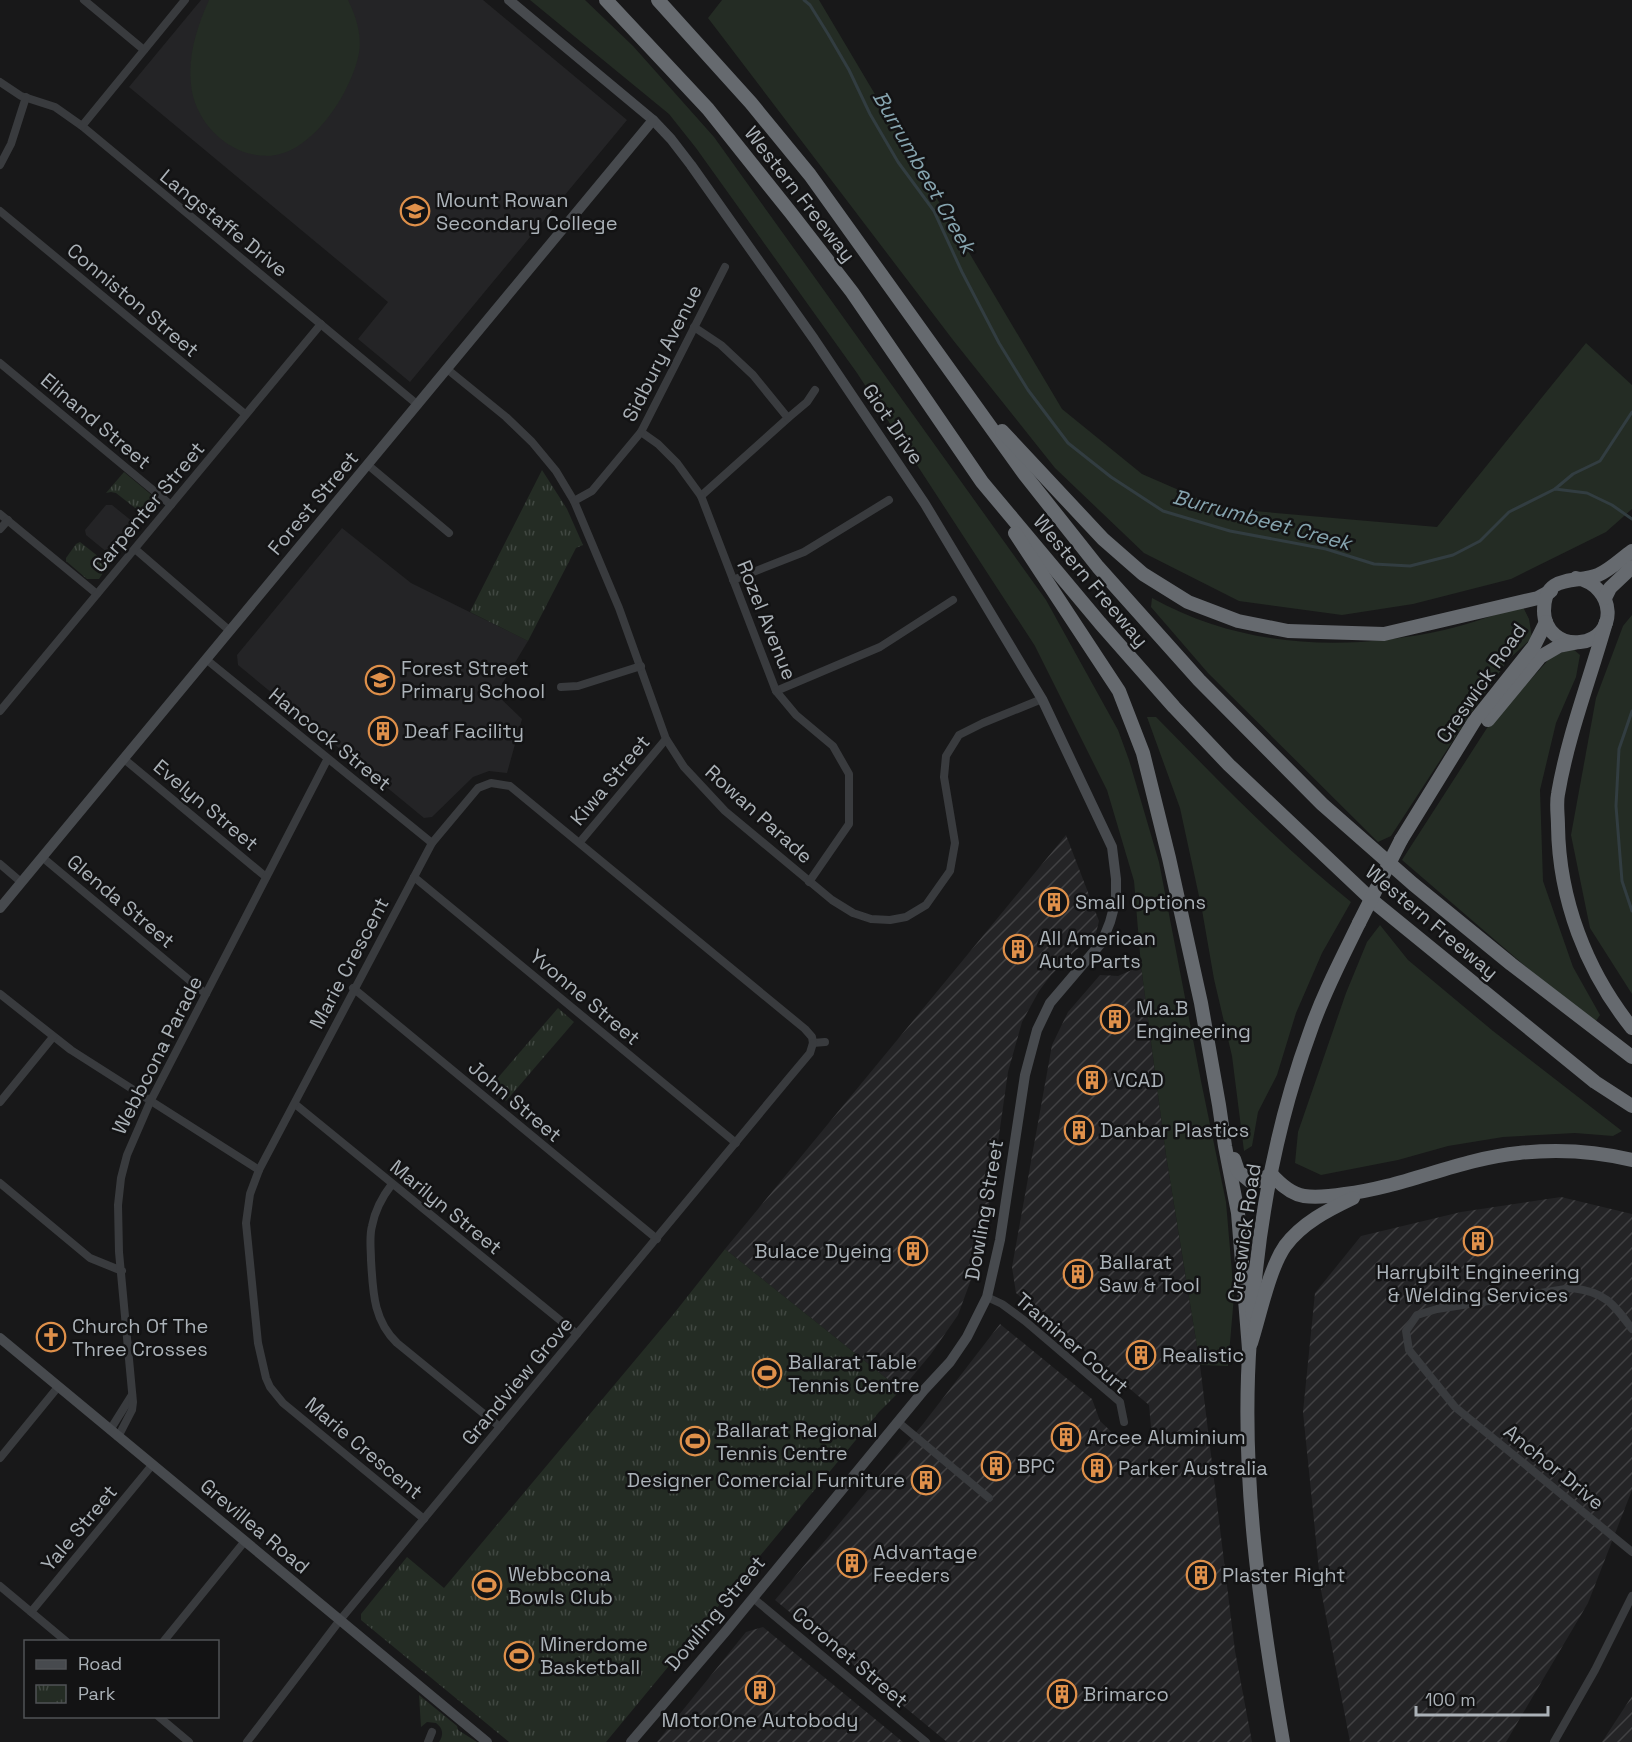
<svg xmlns="http://www.w3.org/2000/svg" width="1632" height="1742" viewBox="0 0 1632 1742" font-family="'Space Grotesk',sans-serif">
	<style>
		.built { fill: #242426 }
		.industrial { fill: url(#industrial-furrows) }
		.grass { fill: #242c24 }
		.park { fill: url(#park-tufts) }
		.lines { fill: none; stroke-linecap: round; stroke-linejoin: round }
		.stream { stroke: #323d41; stroke-width: 3 }
		.street { stroke: #393b3e; stroke-width: 8 }
		.secondary { stroke: #474a4e; stroke-width: 10 }
		.highway { stroke: #666a6f; stroke-width: 14 }
		.highway-bridge { stroke: #666a6f; stroke-width: 14 }
		.labels { text-anchor: middle; stroke-width: 5; stroke-linejoin: round; paint-order: stroke }
		.street-label { font-size: 20px; fill: #abb2b8; stroke: #131314 }
		.poi-label { font-size: 20px; fill: #abb2b8; stroke: #131314; text-anchor: start }
		.water-label { font-size: 21px; font-style: italic; fill: #86a4af; stroke: #131314 }
	</style>
	<defs>
		<pattern id="industrial-furrows" width="10" height="10" patternUnits="userSpaceOnUse" patternTransform="scale(1.5)"><rect width="10" height="10" fill="#242426"/><path d="M-1 1l2-2M0 10L10 0M9 11l2-2" fill="none" stroke="#414143"/></pattern>
		<pattern id="park-tufts" width="24" height="20" patternUnits="userSpaceOnUse" patternTransform="scale(1.5)"><rect width="24" height="20" fill="#242c24"/><path d="M3 7l-1-3M5 7V3M7 7l1-3M15 17l-1-3M17 17v-4M19 17l1-3" fill="none" stroke="#414842"/></pattern>
	</defs>
	<rect width="100%" height="100%" fill="#181819"/>
	<g class="built">
		<polygon points="201,0 483,0 627,120 410,382 358,339 388,302 129,87"/>
		<polygon points="106,505 112,505 133,522 108,553 86,535 85,530"/>
		<polygon points="342,528 411,583 528,641 496,694 522,719 507,773 489,771 473,777 432,817 424,818 238,665 237,655"/>
	</g>
	<g class="industrial">
		<polygon points="1066,835 1099,921 1096,933 1075,951 1051,975 1039,991 1022,1022 1008,1072 983,1247 958,1315 931,1354 901,1390 725,1249"/>
		<polygon points="1141,966 1166,1155 1200,1365 1235,1651 1252,1742 947,1742 775,1600 923,1424 1000,1324 1092,1399 1100,1421 1118,1438 1136,1446 1152,1438 1149,1405 1016,1293 1012,1267 1052,1045 1068,1012 1100,975 1118,976"/>
		<polygon points="1561,1197 1632,1214 1632,1490 1588,1603 1506,1742 1350,1742 1321,1590 1303,1412 1315,1293 1361,1236 1461,1212"/>
		<polygon points="763,1627 903,1742 657,1742 746,1632"/>
		<polygon points="1632,1696 1632,1742 1602,1742"/>
	</g>
	<g class="grass">
		<path d="M 209,0 L 348,0 C 356,16 362,35 359,53 C 352,90 316,148 276,155 C 235,162 194,125 191,84 C 188,54 197,27 209,0 Z"/>
		<polygon points="530,0 585,0 633,46 714,137 1046,600 1118,730 1129,760 1159,862 1201,1081 1226,1202 1234,1296 1228,1366 1200,1365 1166,1155 1141,966 1134,881 1107,790 1035,646 857,373 696,148 669,114"/>
		<polygon points="722,0 819,0 1062,409 1142,474 1220,508 1437,527 1586,343 1632,385 1632,509 1606,532 1511,579 1413,604 1342,615 1239,601 1144,553 1055,468 953,340 708,18"/>
		<path d="M 1152,598 C 1242,648 1345,652 1444,630 C 1471,624 1497,613 1523,607 L 1529,619 L 1532,638 L 1508,660 L 1469,716 L 1391,836 L 1378,842 L 1208,673 L 1151,607 Z"/>
		<polygon points="1632,615 1632,994 1590,928 1571,835 1596,698 1623,626"/>
		<polygon points="1572,648 1580,655 1576,677 1556,723 1540,790 1543,881 1573,967 1600,1015 1596,1021 1552,989 1402,860 1487,728 1550,658"/>
		<path d="M 1147,717 L 1156,717 C 1219,781 1281,846 1351,902 L 1322,953 L 1296,1013 L 1277,1075 L 1258,1112 L 1252,1146 L 1244,1151 L 1232,1056 L 1214,979 L 1202,910 L 1180,808 Z"/>
		<polygon points="1380,925 1408,960 1493,1031 1622,1131 1613,1136 1575,1133 1503,1137 1448,1146 1398,1160 1321,1175 1295,1163 1298,1132 1346,993 1367,942"/>
	</g>
	<g class="park">
		<polygon points="542,470 567,509 583,545 576,548 528,641 470,612"/>
		<polygon points="124,472 154,497 158,506 154,513 144,515 116,493 111,492 106,493"/>
		<polygon points="80,542 104,561 105,570 99,579 87,579 66,561 66,558 76,544"/>
		<polygon points="558,1008 574,1022 506,1101 490,1087"/>
		<polygon points="725,1249 901,1390 879,1412 606,1742 509,1742 361,1620 361,1614 407,1557 444,1588 672,1316"/>
		<path d="M 419,1695 L 457,1726 L 458,1730 L 477,1742 L 439,1742 C 444,1735 443,1728 436,1723 L 427,1722 L 421,1727 Z"/>
	</g>
	<g class="lines">
		<g class="stream">
			<polyline points="804,0 810,5 828,34 849,70 870,114 898,162 934,211 962,272 999,343 1028,390 1068,443 1111,477 1163,511 1230,531 1326,549 1374,564 1410,566 1453,555 1480,541 1509,512 1555,489 1587,493 1612,505 1632,519"/>
			<polyline points="1555,489 1573,474 1600,461 1632,412"/>
			<polyline points="1632,711 1619,749 1616,806 1622,881 1632,911"/>
		</g>
		<g class="street">
			<polyline points="84,0 144,50"/>
			<polyline points="0,82 21,96 55,107 82,126 418,405"/>
			<polyline points="82,126 185,0"/>
			<polyline points="0,165 11,144 26,97"/>
			<polyline points="0,211 245,414"/>
			<polyline points="694,327 721,345 753,375 788,418 701,496"/>
			<polyline points="0,363 171,505"/>
			<polyline points="447,369 506,417 532,442 556,471 574,501 619,608 666,739 684,767 725,811 832,900 853,913 871,919 890,920 906,917 926,905 950,871 955,843 944,777 946,756 959,735 983,723 1042,699"/>
			<polyline points="788,418 807,402 815,390"/>
			<polyline points="641,432 658,444 677,463 701,496 776,691 796,715 833,746 849,774 849,824 809,882"/>
			<polyline points="368,465 449,533"/>
			<polyline points="574,501 592,491 641,432 725,267"/>
			<polyline points="0,514 97,594"/>
			<polyline points="0,529 8,520"/>
			<polyline points="135,549 230,631"/>
			<polyline points="733,580 804,552 889,500"/>
			<polyline points="207,660 432,843"/>
			<polyline points="561,687 578,686 641,666"/>
			<polyline points="776,691 880,647 953,600"/>
			<polyline points="0,711 321,324"/>
			<polyline points="124,759 266,877"/>
			<polyline points="580,842 666,739"/>
			<polyline points="42,857 206,994"/>
			<polyline points="0,864 21,882"/>
			<polyline points="414,877 736,1143"/>
			<polyline points="353,988 657,1239"/>
			<polyline points="0,994 71,1050 259,1170"/>
			<polyline points="813,1043 825,1042"/>
			<polyline points="0,1102 53,1037"/>
			<polyline points="295,1104 577,1334"/>
			<polyline points="0,1183 90,1258 122,1271"/>
			<path d="M 392,1184 C 382,1197 375,1210 372,1226 C 369,1237 371,1249 371,1260 C 373,1291 373,1320 397,1343 L 500,1427"/>
			<polyline points="987,1297 1002,1304 1025,1321 1120,1402 1124,1422"/>
			<path d="M 1632,1329 C 1613,1303 1605,1292 1572,1288 L 1437,1309 L 1417,1315 L 1406,1331 L 1409,1350 L 1455,1407 L 1632,1552"/>
			<polyline points="898,1422 989,1498"/>
			<polyline points="110,1430 132,1395"/>
			<polyline points="118,1437 132,1410 133,1402 119,1252 118,1205 121,1178 127,1155 150,1102 327,760"/>
			<polyline points="0,1458 58,1387"/>
			<polyline points="424,1519 283,1403 270,1387 266,1378 258,1343 246,1223 250,1194 259,1170 432,843 478,788 491,783 510,786 805,1029 812,1037 813,1043"/>
			<polyline points="0,1586 67,1642"/>
			<polyline points="753,1598 926,1742"/>
			<polyline points="31,1612 153,1464"/>
			<polyline points="163,1642 245,1541"/>
			<polyline points="158,1716 189,1742"/>
			<polyline points="247,1742 340,1620 789,1078 810,1053 813,1043"/>
			<polyline points="428,1742 432,1732"/>
			<polyline points="1554,1742 1595,1670 1632,1596"/>
		</g>
		<g class="secondary">
			<polyline points="509,0 653,120 671,139 691,165 814,339 925,504 1042,699 1112,847 1116,879 1116,900 1110,922 1102,942 1050,1003 1037,1030 1025,1075 1000,1240 987,1297 967,1337 950,1362 924,1390 726,1631 631,1742"/>
			<polyline points="0,908 653,120"/>
			<polyline points="0,1338 487,1742"/>
		</g>
		<g class="highway">
			<polyline points="606,0 708,109 791,213 852,292 982,482 1100,623 1174,707 1229,765 1374,902 1595,1082 1632,1106"/>
			<polyline points="658,0 751,103 810,175 1025,475 1098,567 1199,680 1322,804 1413,884 1511,964 1632,1057"/>
			<polyline points="1002,431 1103,539 1143,574 1188,602 1238,621 1288,631 1384,634 1538,598 1551,591"/>
			<polyline points="1015,533 1119,691 1143,753 1169,858 1201,1003 1219,1105 1225,1146 1238,1213 1249,1349"/>
			<path d="M 1576,578 C 1617,586 1618,638 1580,642 C 1571,643 1562,641 1555,635 C 1548,629 1544,620 1544,611 C 1544,572 1577,584 1598,575 C 1610,570 1622,558 1632,551"/>
			<polyline points="1605,598 1610,588 1632,567"/>
			<path d="M 1606,622 C 1590,679 1568,735 1558,794 C 1556,804 1558,815 1558,826 C 1559,899 1586,971 1632,1028"/>
			<polyline points="1488,720 1540,657 1559,646 1574,643"/>
			<polyline points="1401,840 1475,720 1534,646 1546,622"/>
			<polyline points="1234,1159 1238,1171 1250,1181 1260,1181 1271,1174"/>
			<path d="M 1271,1174 C 1280,1184 1291,1194 1304,1196 C 1318,1198 1332,1196 1345,1194 C 1404,1187 1459,1159 1519,1153 C 1556,1149 1595,1151 1632,1160"/>
			<path d="M 1252,1314 C 1259,1218 1277,1122 1310,1032 C 1323,994 1342,958 1359,923"/>
			<path d="M 1250,1339 C 1240,1474 1260,1610 1283,1742"/>
			<path d="M 1251,1343 C 1260,1315 1269,1269 1285,1246 C 1302,1223 1328,1210 1353,1198"/>
		</g>
		<polyline class="highway-bridge" points="1359,923 1401,840"/>
	</g>
	<defs>
		<g id="school-ring" transform="scale(1.5)"><circle r="9.5" fill="#131314" stroke="#df904a" stroke-width="1.5"/><path d="M0-5L7-2L0 1L-7-2ZM-4 1L0 2.5L4 1V4Q0 6-4 4Z" fill="#df904a"/></g>
		<g id="building-ring" transform="scale(1.5)"><circle r="9.5" fill="#131314" stroke="#df904a" stroke-width="1.5"/><path d="M-4-6H4V6H1V3H-1V6H-4ZM-2.5-4.3h1.7v1.8h-1.7ZM.8-4.3h1.7v1.8H.8ZM-2.5-1h1.7V.8h-1.7ZM.8-1h1.7V.8H.8Z" fill="#df904a"/></g>
		<g id="church-ring" transform="scale(1.5)"><circle r="9.5" fill="#131314" stroke="#df904a" stroke-width="1.5"/><path d="M-1.2-6h2.4v3.5h3.3v2.4h-3.3V6h-2.4V-.1h-3.3v-2.4h3.3Z" fill="#df904a"/></g>
		<g id="stadium-ring" transform="scale(1.5)"><circle r="9.5" fill="#131314" stroke="#df904a" stroke-width="1.5"/><path d="M0-5a6.5 5 0 1 0 0 10a6.5 5 0 1 0 0-10ZM-3.5-1.8h7v3.6h-7Z" fill="#df904a"/></g>
	</defs>
	<g fill-rule="evenodd">
		<use href="#school-ring" x="415" y="211"/>
		<use href="#school-ring" x="380" y="680"/>
		<use href="#building-ring" x="383" y="731"/>
		<use href="#building-ring" x="1054" y="902"/>
		<use href="#building-ring" x="1018" y="949"/>
		<use href="#building-ring" x="1115" y="1019"/>
		<use href="#building-ring" x="1092" y="1080"/>
		<use href="#building-ring" x="1079" y="1130"/>
		<use href="#building-ring" x="1478" y="1241"/>
		<use href="#building-ring" x="913" y="1251"/>
		<use href="#building-ring" x="1078" y="1274"/>
		<use href="#church-ring" x="51" y="1337"/>
		<use href="#building-ring" x="1141" y="1355"/>
		<use href="#stadium-ring" x="767" y="1373"/>
		<use href="#building-ring" x="1066" y="1437"/>
		<use href="#stadium-ring" x="695" y="1441"/>
		<use href="#building-ring" x="996" y="1466"/>
		<use href="#building-ring" x="1097" y="1468"/>
		<use href="#building-ring" x="926" y="1480"/>
		<use href="#building-ring" x="852" y="1563"/>
		<use href="#building-ring" x="1201" y="1575"/>
		<use href="#stadium-ring" x="487" y="1585"/>
		<use href="#stadium-ring" x="519" y="1656"/>
		<use href="#building-ring" x="760" y="1690"/>
		<use href="#building-ring" x="1062" y="1694"/>
	</g>
	<g class="labels">
		<g class="street-label">
			<text transform="translate(800 194) rotate(52)" y="7">Western Freeway</text>
			<text transform="translate(224 223) rotate(39)" y="7">Langstaffe Drive</text>
			<text transform="translate(133 300) rotate(40)" y="7">Conniston Street</text>
			<text transform="translate(662 353) rotate(-63)" y="7">Sidbury Avenue</text>
			<text transform="translate(96 421) rotate(40)" y="7">Elinand Street</text>
			<text transform="translate(893 424) rotate(56)" y="7">Giot Drive</text>
			<text transform="translate(313 503) rotate(-50)" y="7">Forest Street</text>
			<text transform="translate(148 507) rotate(-50)" y="7">Carpenter Street</text>
			<text transform="translate(1091 581) rotate(50)" y="7">Western Freeway</text>
			<text transform="translate(767 620) rotate(68)" y="7">Rozel Avenue</text>
			<text transform="translate(1481 683) rotate(-55)" y="7">Creswick Road</text>
			<text transform="translate(330 739) rotate(39)" y="7">Hancock Street</text>
			<text transform="translate(610 780) rotate(-50)" y="7">Kiwa Street</text>
			<text transform="translate(206 805) rotate(40)" y="7">Evelyn Street</text>
			<text transform="translate(759 814) rotate(42)" y="7">Rowan Parade</text>
			<text transform="translate(121 901) rotate(40)" y="7">Glenda Street</text>
			<text transform="translate(1432 922) rotate(40)" y="7">Western Freeway</text>
			<text transform="translate(349 963) rotate(-62)" y="7">Marie Crescent</text>
			<text transform="translate(585 997) rotate(40)" y="7">Yvonne Street</text>
			<text transform="translate(157 1055) rotate(-63)" y="7">Webbcona Parade</text>
			<text transform="translate(515 1101) rotate(40)" y="7">John Street</text>
			<text transform="translate(446 1207) rotate(39)" y="7">Marilyn Street</text>
			<text transform="translate(984 1210) rotate(-80)" y="7">Dowling Street</text>
			<text transform="translate(1244 1233) rotate(-82)" y="7">Creswick Road</text>
			<text transform="translate(1072 1343) rotate(41)" y="7">Traminer Court</text>
			<text transform="translate(517 1381) rotate(-50)" y="7">Grandview Grove</text>
			<text transform="translate(364 1448) rotate(40)" y="7">Marie Crescent</text>
			<text transform="translate(1554 1467) rotate(39)" y="7">Anchor Drive</text>
			<text transform="translate(255 1526) rotate(40)" y="7">Grevillea Road</text>
			<text transform="translate(79 1528) rotate(-50)" y="7">Yale Street</text>
			<text transform="translate(715 1613) rotate(-50)" y="7">Dowling Street</text>
			<text transform="translate(850 1657) rotate(40)" y="7">Coronet Street</text>
		</g>
		<g class="poi-label">
			<text x="436" y="207">Mount Rowan<tspan x="436" dy="23">Secondary College</tspan></text>
			<text x="401" y="675">Forest Street<tspan x="401" dy="23">Primary School</tspan></text>
			<text x="404" y="738">Deaf Facility</text>
			<text x="1075" y="909">Small Options</text>
			<text x="1039" y="945">All American<tspan x="1039" dy="23">Auto Parts</tspan></text>
			<text x="1136" y="1015">M.a.B<tspan x="1136" dy="23">Engineering</tspan></text>
			<text x="1113" y="1087">VCAD</text>
			<text x="1100" y="1137">Danbar Plastics</text>
			<text x="892" y="1258" text-anchor="end">Bulace Dyeing</text>
			<text x="1099" y="1269">Ballarat<tspan x="1099" dy="23">Saw &amp; Tool</tspan></text>
			<text x="1478" y="1279" text-anchor="middle">Harrybilt Engineering<tspan x="1478" dy="23">&amp; Welding Services</tspan></text>
			<text x="72" y="1333">Church Of The<tspan x="72" dy="23">Three Crosses</tspan></text>
			<text x="1162" y="1362">Realistic</text>
			<text x="788" y="1369">Ballarat Table<tspan x="788" dy="23">Tennis Centre</tspan></text>
			<text x="716" y="1437">Ballarat Regional<tspan x="716" dy="23">Tennis Centre</tspan></text>
			<text x="1087" y="1444">Arcee Aluminium</text>
			<text x="1017" y="1473">BPC</text>
			<text x="1118" y="1475">Parker Australia</text>
			<text x="905" y="1487" text-anchor="end">Designer Comercial Furniture</text>
			<text x="873" y="1559">Advantage<tspan x="873" dy="23">Feeders</tspan></text>
			<text x="508" y="1581">Webbcona<tspan x="508" dy="23">Bowls Club</tspan></text>
			<text x="1222" y="1582">Plaster Right</text>
			<text x="540" y="1651">Minerdome<tspan x="540" dy="23">Basketball</tspan></text>
			<text x="1083" y="1701">Brimarco</text>
			<text x="760" y="1727" text-anchor="middle">MotorOne Autobody</text>
		</g>
		<g class="water-label">
			<text transform="translate(924 172) rotate(60)" y="7">Burrumbeet Creek</text>
			<text transform="translate(1262 520) rotate(15)" y="7">Burrumbeet Creek</text>
		</g>
	</g>
	<rect x="24" y="1640" width="195" height="78" fill="#131314" stroke="#505356" stroke-width="1.5"/>
	<rect x="36" y="1660" width="30" height="9" fill="#474a4e" stroke="#505356" stroke-width="1.5"/>
	<text x="78" y="1670" font-size="18" fill="#abb2b8">Road</text>
	<rect x="36" y="1685" width="30" height="18" fill="url(#park-tufts)" stroke="#505356" stroke-width="1.5"/>
	<text x="78" y="1700" font-size="18" fill="#abb2b8">Park</text>
	<path d="M1416 1706v9h132v-9" fill="none" stroke="#abb2b8" stroke-width="3"/>
	<text x="1425" y="1706" font-size="18" fill="#abb2b8" stroke="#131314" stroke-width="4.5" paint-order="stroke">100 m</text>
</svg>
